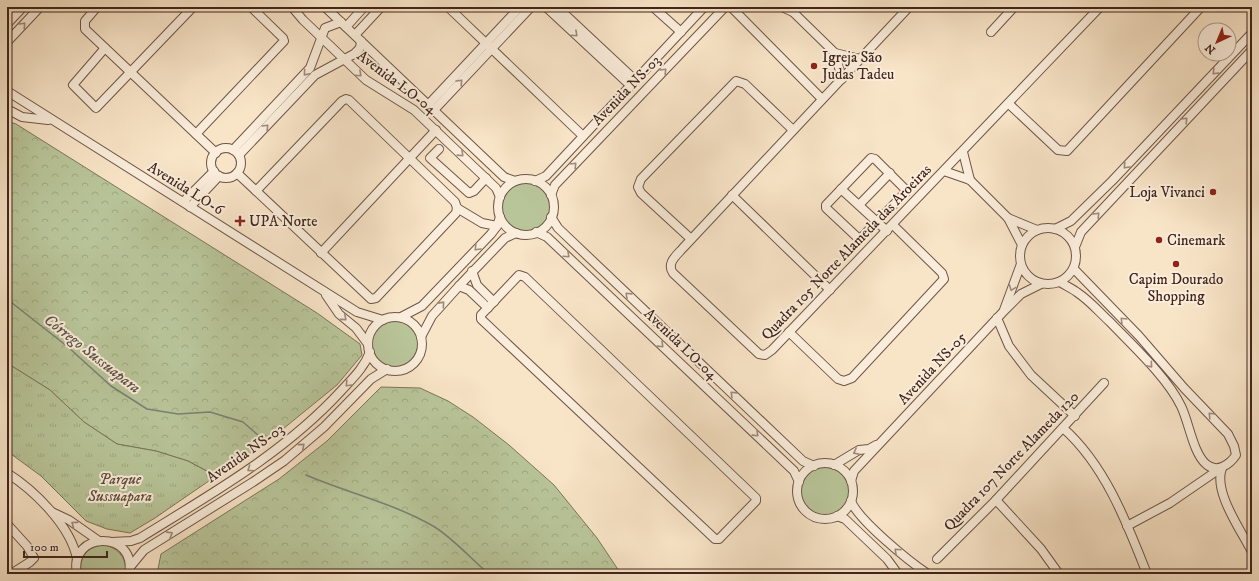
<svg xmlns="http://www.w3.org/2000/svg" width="1259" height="581" viewBox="0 0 1259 581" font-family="'IM FELL DW Pica',serif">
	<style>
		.grass { fill: #b8c599; stroke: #7c755a }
		.forest { fill: url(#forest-crowns); stroke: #7c755a }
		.park { fill: url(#park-tufts); stroke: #7c755a }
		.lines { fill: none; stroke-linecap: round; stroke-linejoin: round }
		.stream { stroke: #798175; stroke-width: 1.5 }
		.minor-casing { stroke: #6f5547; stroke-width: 10 }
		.minor { stroke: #faeddb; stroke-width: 8 }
		.oneway { stroke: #9e897c }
		.poi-dot { fill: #8f2418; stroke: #faeddb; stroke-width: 1.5 }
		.labels { text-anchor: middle; stroke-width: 4; stroke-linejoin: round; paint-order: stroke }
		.poi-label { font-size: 15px; fill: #41251c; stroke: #faeddb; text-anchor: start }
		.street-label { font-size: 15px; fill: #41251c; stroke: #faeddb }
		.park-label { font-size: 15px; font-style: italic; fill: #5f4d3b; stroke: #faeddb }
		.water-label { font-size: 16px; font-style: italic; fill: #5d5348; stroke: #faeddb }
	</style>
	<defs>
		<pattern id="forest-crowns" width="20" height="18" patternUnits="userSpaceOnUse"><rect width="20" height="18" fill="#b8c599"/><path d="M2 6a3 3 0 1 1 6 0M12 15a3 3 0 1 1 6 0" fill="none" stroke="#9fa983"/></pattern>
		<pattern id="park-tufts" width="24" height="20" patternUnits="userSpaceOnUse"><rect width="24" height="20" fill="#b8c599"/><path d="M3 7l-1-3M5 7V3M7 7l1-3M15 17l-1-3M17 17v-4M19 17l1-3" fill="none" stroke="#9fa983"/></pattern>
	</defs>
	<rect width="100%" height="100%" fill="#f8e4c7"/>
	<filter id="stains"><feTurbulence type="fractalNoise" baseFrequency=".005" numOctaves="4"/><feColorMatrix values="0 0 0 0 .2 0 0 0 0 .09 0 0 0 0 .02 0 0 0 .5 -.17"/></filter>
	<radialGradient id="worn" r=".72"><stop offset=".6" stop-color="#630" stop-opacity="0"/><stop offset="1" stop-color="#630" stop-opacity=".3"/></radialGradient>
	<g class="grass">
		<circle cx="526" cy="207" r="24"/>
		<circle cx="395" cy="344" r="23"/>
		<circle cx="825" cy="491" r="24"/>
		<path d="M 105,545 C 119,548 128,560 125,574 L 81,574 C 78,557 89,545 105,545 Z"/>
	</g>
	<g class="forest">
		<polygon points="7,121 16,124 317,313 360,344 362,355 337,385 305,411 267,442 216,476 188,461 156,451 117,444 84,422 50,390 7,363"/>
		<polygon points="381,387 420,388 448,401 473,417 509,445 554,485 597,538 621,574 157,574 161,554 279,479 327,441"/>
	</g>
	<polygon class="park" points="7,363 50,390 84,422 117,444 156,451 188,461 216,476 155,518 130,533 107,529 86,521 41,476 7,451"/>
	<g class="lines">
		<g class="stream">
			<polyline points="7,299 68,347 111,386 147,409 178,414 210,412 243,422 259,436"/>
			<path d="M 306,475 C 348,493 393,503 433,526 C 452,537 472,560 489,574"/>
		</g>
		<g class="minor-casing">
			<g id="minor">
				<polyline points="97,7 85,21 85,29 216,153"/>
				<polyline points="292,7 303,20 366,80 414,110 496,188 500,197"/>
				<polyline points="325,7 504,177 515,181"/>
				<polyline points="448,7 583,136"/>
				<polyline points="546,7 630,85"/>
				<polyline points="557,7 635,80"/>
				<polyline points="653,7 681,32"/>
				<polyline points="731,7 822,99"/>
				<polyline points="782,7 793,12"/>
				<polyline points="791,7 793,12 835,53 860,59"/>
				<path d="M 909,7 L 683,248 C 677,255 666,263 673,273 L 759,354 L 765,355 L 772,350 L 1100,7"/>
				<polyline points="7,24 23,7"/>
				<polyline points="346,27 364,7"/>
				<polyline points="991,32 1014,7"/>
				<polyline points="355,35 381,7"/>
				<polyline points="7,42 40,7"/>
				<polyline points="105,48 73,85 96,108 193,7"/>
				<polyline points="835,53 842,79"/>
				<polyline points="7,91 357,312 383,320"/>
				<polyline points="1009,104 1058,150 1067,151 1201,7"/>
				<polyline points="428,105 520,7"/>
				<polyline points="7,109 22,117 48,120"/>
				<polyline points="434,110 531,7"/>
				<polyline points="196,134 284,41 283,38 251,7"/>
				<circle cx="226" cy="163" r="15"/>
				<polyline points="439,149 430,158 469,193 474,191 486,178"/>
				<polyline points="233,150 310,68 325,28 341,22"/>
				<polyline points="963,152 970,180"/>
				<polyline points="239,155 315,75 354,54 360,48 361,41"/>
				<polygon points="871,158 875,159 907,191 862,237 858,238 826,208 826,205"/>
				<polyline points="944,171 970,180 1008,218 1022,245"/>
				<polyline points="237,173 371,299 376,298 456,213 457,208"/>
				<circle cx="526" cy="207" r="28"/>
				<polyline points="535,181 546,176 704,7"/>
				<polyline points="841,189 887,231"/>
				<polyline points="256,191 342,101 346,99 349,100 455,202 457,208"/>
				<polyline points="551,195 555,185 725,7"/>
				<polyline points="732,195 830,290"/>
				<polyline points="183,202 214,171"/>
				<polyline points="859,205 890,173"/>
				<polyline points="190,207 219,176"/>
				<polyline points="457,208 482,223 497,226"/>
				<polyline points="551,217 558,228 803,461 814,466"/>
				<polyline points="1008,218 1037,230"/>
				<circle cx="1048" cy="256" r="28"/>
				<polyline points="1055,229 1071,221 1112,181 1252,33"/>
				<polyline points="536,232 547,237 794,471 799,482"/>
				<polyline points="691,239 641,193 638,187 641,179 736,81 745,84 793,130"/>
				<polyline points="1075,247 1081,232 1252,50"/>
				<polyline points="321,253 436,130"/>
				<polyline points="472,271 477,285 494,302"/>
				<polygon points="519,275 525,277 756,498 756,501 719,539 715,539 481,319 481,315"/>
				<path d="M 1060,282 C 1066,286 1073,289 1078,293 C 1090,301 1099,312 1110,322 C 1132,345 1167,377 1181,406 C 1189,422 1193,453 1206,464 C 1217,474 1230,464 1236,455 L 1234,446 L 1228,434 L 1184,388 L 1139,336 L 1074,269"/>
				<polyline points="459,286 469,290 488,308"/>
				<polyline points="326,295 339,314 356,328 368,344"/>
				<polyline points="1004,310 1021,264"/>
				<polyline points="401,317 422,306 491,234 497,226 500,217"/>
				<circle cx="395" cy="344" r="27"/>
				<polyline points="997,318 1009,346 1031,375 1075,416"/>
				<polyline points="789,332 838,379 844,381 852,378 944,279 942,273 893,225"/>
				<polyline points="421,337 432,316 459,286 505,238 516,233"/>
				<path d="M 1063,428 C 1105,465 1127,523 1147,574"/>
				<circle cx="825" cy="491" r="28"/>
				<polyline points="834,465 859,450 869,449 876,445"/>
				<path d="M 1222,468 C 1213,492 1241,530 1252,552"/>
				<path d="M 7,473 C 34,490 71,526 77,559"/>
				<polyline points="851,481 854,471 1003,312 1021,294 1041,284"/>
				<polyline points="996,500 1041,549 1059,574"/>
				<path d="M 851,501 C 858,520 910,562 928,574"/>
				<polyline points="52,512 69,520 99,541"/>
				<polyline points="837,516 845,519 887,559 898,574"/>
				<polyline points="7,524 27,546 34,558 30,562 11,574"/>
				<polyline points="1127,526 1170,503 1221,468"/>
				<path d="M 112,542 L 131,541 L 140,538 C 211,494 284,453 341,391 C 352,379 364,368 370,352"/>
				<polyline points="937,559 996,500 1104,383"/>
				<polyline points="130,567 144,550 253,482 284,461 324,427 371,379 387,369"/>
				<path d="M 77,574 C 68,530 138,530 129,574"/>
			</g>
		</g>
		<use href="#minor" class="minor"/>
	</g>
	<defs><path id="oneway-chevron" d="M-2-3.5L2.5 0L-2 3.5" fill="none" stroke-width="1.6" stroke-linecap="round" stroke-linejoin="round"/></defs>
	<g class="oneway">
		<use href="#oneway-chevron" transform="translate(23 25) rotate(-47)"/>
		<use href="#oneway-chevron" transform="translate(575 34) rotate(43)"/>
		<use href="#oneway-chevron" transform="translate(664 71) rotate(-46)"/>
		<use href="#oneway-chevron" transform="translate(1215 72) rotate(134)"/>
		<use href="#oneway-chevron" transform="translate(306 73) rotate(131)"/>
		<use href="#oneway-chevron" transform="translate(359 74) rotate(43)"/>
		<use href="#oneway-chevron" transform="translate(460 82) rotate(-47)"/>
		<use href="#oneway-chevron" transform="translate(1185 120) rotate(-47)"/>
		<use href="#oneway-chevron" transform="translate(266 127) rotate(-46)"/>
		<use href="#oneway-chevron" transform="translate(461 154) rotate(44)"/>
		<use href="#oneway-chevron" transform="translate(574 165) rotate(-46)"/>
		<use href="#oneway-chevron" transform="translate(1126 166) rotate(133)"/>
		<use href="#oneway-chevron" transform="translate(1097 215) rotate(-47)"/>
		<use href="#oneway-chevron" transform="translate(477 248) rotate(133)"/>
		<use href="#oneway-chevron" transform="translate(567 255) rotate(43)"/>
		<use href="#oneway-chevron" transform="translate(1012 288) rotate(111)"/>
		<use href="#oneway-chevron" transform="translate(628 295) rotate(-136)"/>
		<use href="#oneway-chevron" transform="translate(442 304) rotate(-48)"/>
		<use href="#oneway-chevron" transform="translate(344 318) rotate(40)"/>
		<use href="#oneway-chevron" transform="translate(1123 320) rotate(-135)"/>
		<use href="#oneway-chevron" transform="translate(661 345) rotate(44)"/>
		<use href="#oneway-chevron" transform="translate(1150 365) rotate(49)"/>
		<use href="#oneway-chevron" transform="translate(348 384) rotate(133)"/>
		<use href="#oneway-chevron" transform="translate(733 394) rotate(-136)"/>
		<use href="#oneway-chevron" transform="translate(1211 415) rotate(-133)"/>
		<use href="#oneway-chevron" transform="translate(756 434) rotate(44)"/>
		<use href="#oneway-chevron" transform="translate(302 446) rotate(-40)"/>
		<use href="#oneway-chevron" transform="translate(856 452) rotate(153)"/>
		<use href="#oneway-chevron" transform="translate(250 469) rotate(146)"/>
		<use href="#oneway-chevron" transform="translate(74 524) rotate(-144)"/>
		<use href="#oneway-chevron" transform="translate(170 534) rotate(-32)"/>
		<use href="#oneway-chevron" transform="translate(897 551) rotate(-137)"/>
	</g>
	<g class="poi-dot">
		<circle cx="814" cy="66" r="4"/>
		<circle cx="1213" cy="192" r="4"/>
		<path d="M238 215h4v4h4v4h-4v4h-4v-4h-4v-4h4z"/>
		<circle cx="1159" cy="240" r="4"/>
		<circle cx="1176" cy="264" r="4"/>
	</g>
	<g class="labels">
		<g class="poi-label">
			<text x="822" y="62">Igreja São<tspan x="822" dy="17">Judas Tadeu</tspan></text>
			<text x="1205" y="197" text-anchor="end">Loja Vivanci</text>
			<text x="249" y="226">UPA Norte</text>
			<text x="1167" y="245">Cinemark</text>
			<text x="1176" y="284" text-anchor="middle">Capim Dourado<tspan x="1176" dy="17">Shopping</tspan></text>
		</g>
		<g class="street-label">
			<text transform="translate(397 82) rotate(37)" y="5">Avenida LO-04</text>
			<text transform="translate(626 90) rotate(-46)" y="5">Avenida NS-03</text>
			<text transform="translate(186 188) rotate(32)" y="5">Avenida LO-6</text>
			<text transform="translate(846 252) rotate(-46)" y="5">Quadra 105 Norte Alameda das Aroeiras</text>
			<text transform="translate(681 344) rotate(44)" y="5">Avenida LO-04</text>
			<text transform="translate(932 368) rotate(-47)" y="5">Avenida NS-05</text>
			<text transform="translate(245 453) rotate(-35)" y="5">Avenida NS-03</text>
			<text transform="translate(1011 461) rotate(-46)" y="5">Quadra 107 Norte Alameda 120</text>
		</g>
		<g class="park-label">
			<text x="120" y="484">Parque<tspan x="120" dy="17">Sussuapara</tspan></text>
		</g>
		<g class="water-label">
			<text transform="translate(93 353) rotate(38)" y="6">Córrego Sussuapara</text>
		</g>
	</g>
	<rect width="1259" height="581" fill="none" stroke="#f8e4c7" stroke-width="24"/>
	<rect x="8" y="8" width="1243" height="565" fill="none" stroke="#41251c" stroke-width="2"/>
	<rect x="12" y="12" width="1235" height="557" fill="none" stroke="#41251c"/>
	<g transform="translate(1217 42) rotate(224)"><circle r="19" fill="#faeddb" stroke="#b09d8f"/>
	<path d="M0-3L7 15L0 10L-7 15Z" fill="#8f2418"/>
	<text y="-6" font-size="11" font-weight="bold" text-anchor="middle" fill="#41251c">N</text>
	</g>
	<path d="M24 551v6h83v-6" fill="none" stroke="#41251c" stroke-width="2"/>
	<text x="30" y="551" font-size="12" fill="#41251c" stroke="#faeddb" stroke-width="3" paint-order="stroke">100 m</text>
	<rect width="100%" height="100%" filter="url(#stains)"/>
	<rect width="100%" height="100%" fill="url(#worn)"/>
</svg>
